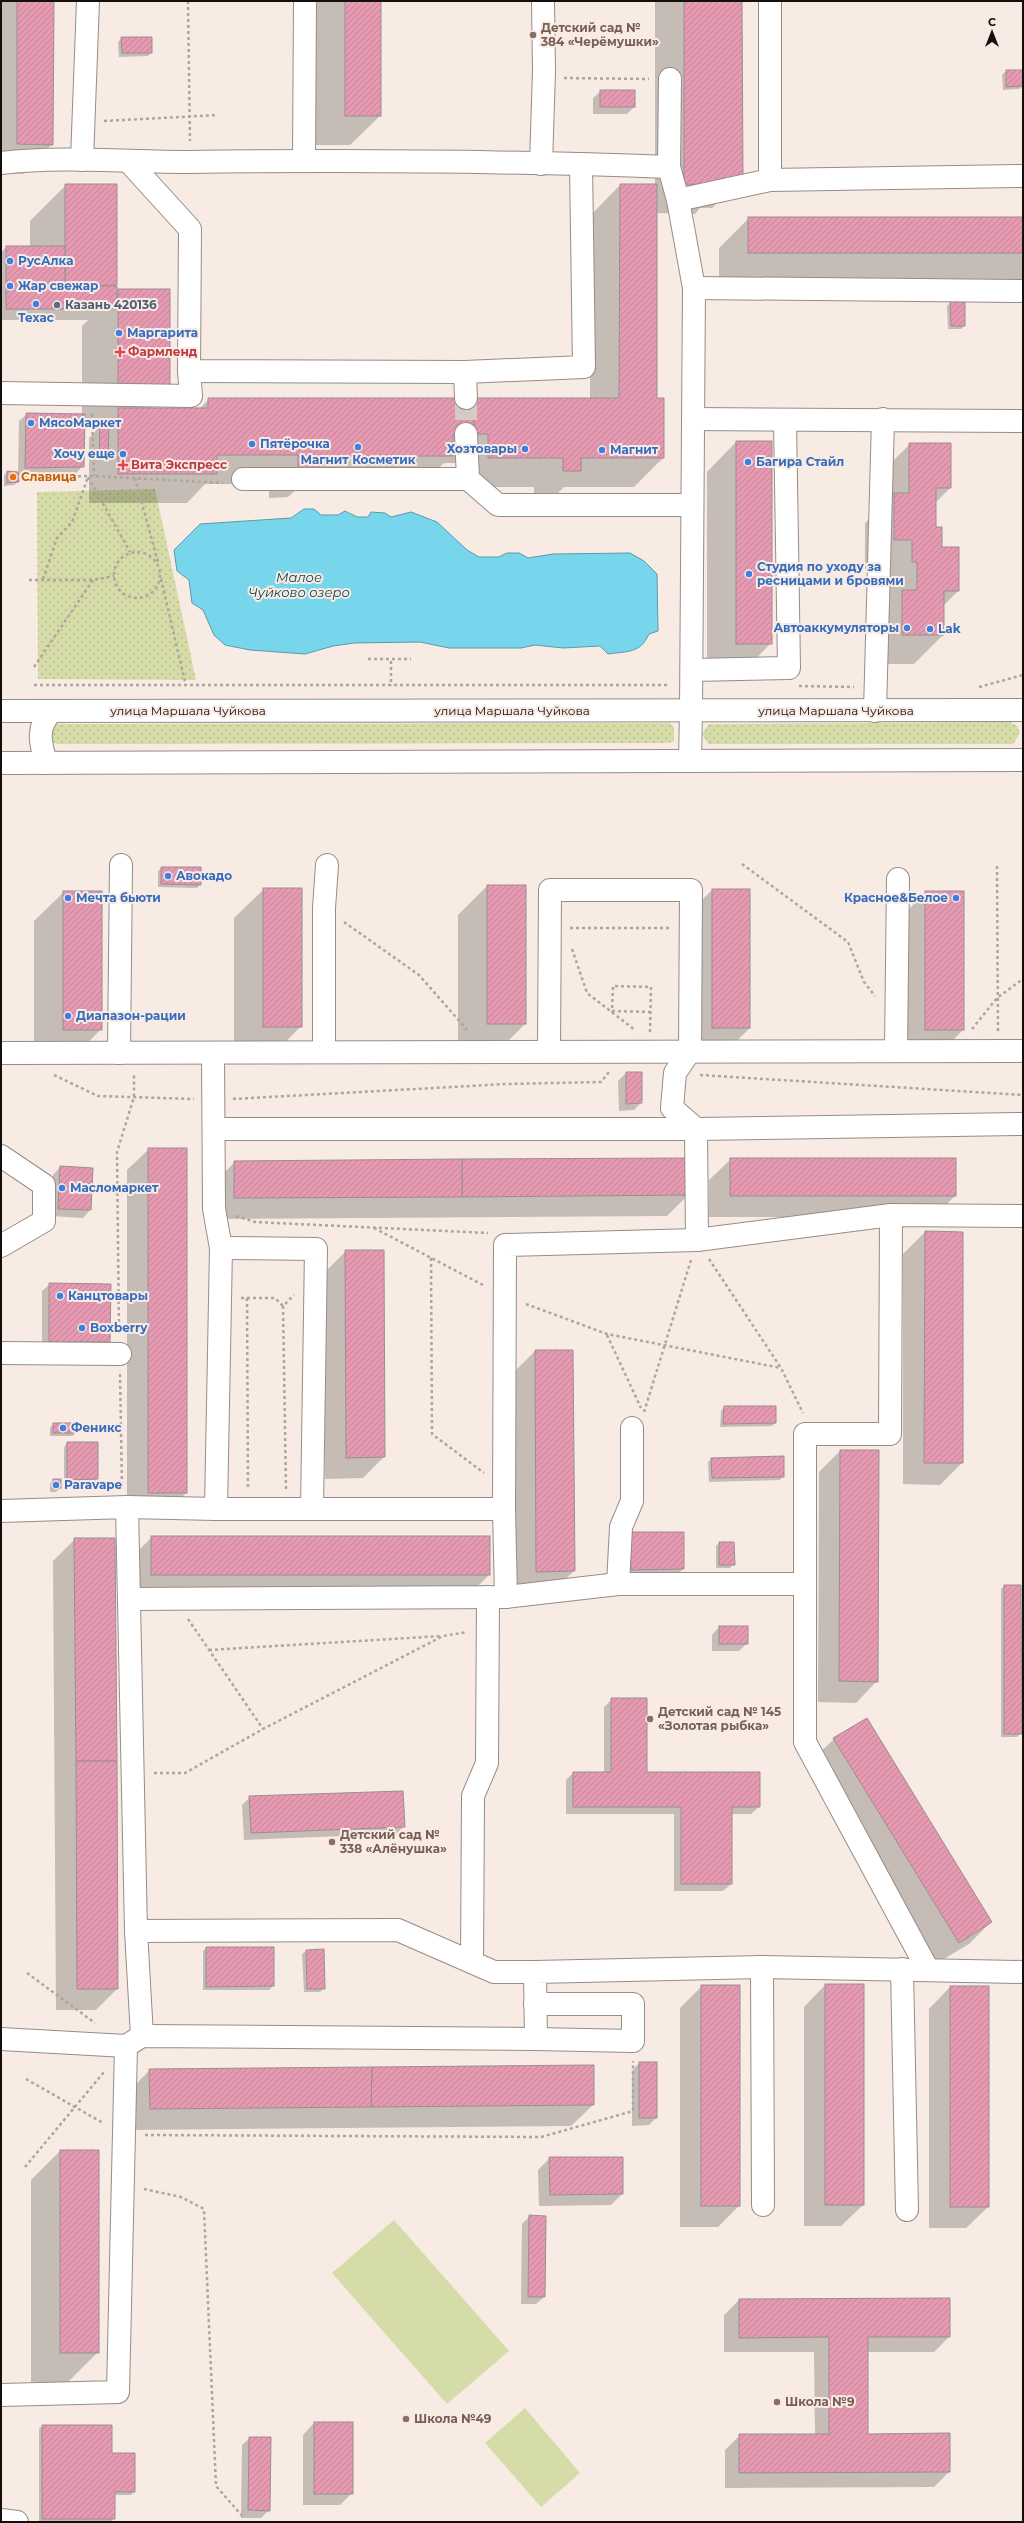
<svg xmlns="http://www.w3.org/2000/svg" width="1024" height="2523" viewBox="0 0 1024 2523" font-family="Montserrat,sans-serif">
	<style>
		.green { fill: url(#green-dots) }
		.pitch { fill: #d6dca8 }
		.water { fill: #78d6ec; stroke: #5a9aa9 }
		.shadow { fill: #0003 }
		.building { fill: url(#building-hatch); stroke: #9b8e92 }
		.lines { fill: none; stroke-linecap: round; stroke-linejoin: round }
		.minor-tunnel { stroke: #d5cac4; stroke-width: 22; stroke-dasharray: 22 11; stroke-linecap: butt }
		.minor-casing { stroke: #978c86; stroke-width: 24 }
		.major-casing { stroke: #978c86; stroke-width: 24 }
		.path { stroke: #aea59f; stroke-width: 2.5; stroke-dasharray: 3 3; stroke-linecap: butt }
		.minor { stroke: #fff; stroke-width: 22 }
		.major { stroke: #fff; stroke-width: 22 }
		.education-dot { fill: #8d6e63; stroke: #f7ebe4; stroke-width: 1.5 }
		.shop-dot { fill: #3f7fe0; stroke: #f7ebe4; stroke-width: 1.5 }
		.service-dot { fill: #5c6f8a; stroke: #f7ebe4; stroke-width: 1.5 }
		.health-dot { fill: #e0444e; stroke: #f7ebe4; stroke-width: 1.5 }
		.food-dot { fill: #e8710a; stroke: #f7ebe4; stroke-width: 1.5 }
		.labels { text-anchor: middle; stroke-width: 4; stroke-linejoin: round; paint-order: stroke }
		.education-label { font-size: 12px; font-weight: bold; fill: #785e54; stroke: #f7ebe4; text-anchor: start }
		.shop-label { font-size: 12px; font-weight: bold; fill: #366cbe; stroke: #f7ebe4; text-anchor: start }
		.service-label { font-size: 12px; font-weight: bold; fill: #4e5e75; stroke: #f7ebe4; text-anchor: start }
		.health-label { font-size: 12px; font-weight: bold; fill: #be3a42; stroke: #f7ebe4; text-anchor: start }
		.food-label { font-size: 12px; font-weight: bold; fill: #c56008; stroke: #f7ebe4; text-anchor: start }
		.street-label { font-size: 12px; fill: #130f0d; stroke: #f7ebe4 }
		.water-label { font-size: 13px; font-style: italic; fill: #123e48; stroke: #f7ebe4 }
	</style>
	<defs>
		<pattern id="green-dots" width="8" height="8" patternUnits="userSpaceOnUse"><rect width="8" height="8" fill="#d6dca8"/><path d="M2 2h.1M6 6h.1" fill="none" stroke="#b7bc8f" stroke-width="1.8" stroke-linecap="round"/></pattern>
		<pattern id="building-hatch" width="6" height="6" patternUnits="userSpaceOnUse"><rect width="6" height="6" fill="#e59ab2"/><path d="M-1 1l2-2M0 6l6-6M5 7l2-2" fill="none" stroke="#c48498"/></pattern>
	</defs>
	<rect width="100%" height="100%" fill="#f7ebe4"/>
	<g class="green">
		<polygon points="155,489 196,680 38,679 37,492"/>
		<polygon points="1010,722 1017,726 1020,733 1013,744 708,744 702,734 709,724"/>
		<polygon points="669,723 674,727 674,741 669,743 57,744 53,742 51,728 57,724"/>
	</g>
	<g class="pitch">
		<polygon points="394,2220 509,2351 447,2404 332,2273"/>
		<polygon points="525,2408 580,2473 541,2507 485,2443"/>
	</g>
	<path class="water" d="M 304,509 L 314,509 L 321,515 L 338,515 L 345,511 L 357,517 L 368,517 L 371,512 L 385,513 L 391,517 L 411,512 L 437,522 L 467,550 L 479,557 L 499,557 L 507,553 L 519,553 L 528,558 L 553,554 L 630,553 L 644,561 L 657,574 L 658,631 L 649,634 C 640,654 627,651 608,654 L 600,646 L 563,648 L 535,645 L 521,648 L 449,648 L 420,642 L 354,643 L 333,646 L 305,654 L 250,650 L 225,645 L 214,635 L 203,610 L 192,603 L 189,580 L 177,571 L 174,550 L 200,524 L 291,518 Z"/>
	<g class="shadow">
		<polygon points="1,1 53,1 52,144 23,174 1,173"/>
		<polygon points="316,1 380,1 380,116 350,145 316,145"/>
		<polygon points="655,1 742,1 742,179 712,208 700,208 695,214 656,213 656,399 663,458 634,487 564,487 551,500 534,500 534,487 459,487 459,463 444,463 422,485 301,485 288,497 269,498 269,484 205,484 187,503 89,503 89,438 100,426 84,426 83,466 75,474 17,475 18,482 14,485 4,486 4,475 7,472 18,473 19,421 27,414 82,414 82,326 88,320 1,320 1,253 6,247 30,247 30,221 66,185 116,285 116,292 118,290 169,390 150,409 199,409 209,399 590,399 591,215 620,185 655,185"/>
		<polygon points="122,38 151,53 148,56 119,57 118,42"/>
		<polygon points="1006,71 1023,71 1023,86 1019,89 1003,90 1002,75"/>
		<polygon points="601,91 634,107 627,114 593,114 593,98"/>
		<polygon points="749,218 1023,218 1023,282 719,282 719,248"/>
		<polygon points="951,302 964,326 961,329 948,329 947,306"/>
		<polygon points="736,442 771,643 742,673 707,673 707,472"/>
		<polygon points="910,444 950,488 935,503 935,528 958,591 943,606 943,635 914,664 873,664 883,569 865,569 865,523 880,508 880,474"/>
		<polygon points="162,868 200,884 197,888 158,887 158,871"/>
		<polygon points="487,886 525,1024 496,1053 458,1053 458,915"/>
		<polygon points="264,889 301,1026 272,1056 234,1056 234,918"/>
		<polygon points="712,890 750,890 750,1028 720,1057 683,1057 683,919"/>
		<polygon points="64,892 101,1029 72,1059 34,1059 34,921"/>
		<polygon points="926,892 963,1030 934,1059 896,1059 896,922"/>
		<polygon points="626,1073 641,1073 641,1103 634,1110 619,1111 618,1081"/>
		<polygon points="149,1149 186,1493 165,1514 127,1514 127,1170"/>
		<polygon points="731,1159 955,1196 933,1217 709,1217 709,1180"/>
		<polygon points="235,1162 688,1195 667,1216 213,1219 213,1183"/>
		<polygon points="60,1167 92,1169 90,1210 83,1218 51,1216 53,1175"/>
		<polygon points="925,1232 962,1233 962,1463 940,1485 903,1484 903,1254"/>
		<polygon points="346,1251 384,1457 363,1478 325,1479 324,1273"/>
		<polygon points="50,1284 110,1285 109,1342 102,1350 42,1349 42,1291"/>
		<polygon points="535,1351 572,1351 574,1571 552,1592 515,1593 513,1373"/>
		<polygon points="724,1407 775,1423 772,1426 720,1427 721,1411"/>
		<polygon points="53,1424 76,1432 73,1436 50,1436 50,1428"/>
		<polygon points="67,1443 97,1443 97,1479 94,1483 64,1483 64,1447"/>
		<polygon points="840,1451 877,1681 856,1703 818,1702 819,1472"/>
		<polygon points="712,1459 783,1476 780,1480 709,1482 708,1462"/>
		<polygon points="54,1480 60,1480 60,1488 56,1492 50,1492 50,1483"/>
		<polygon points="152,1537 489,1575 468,1596 130,1596 130,1559"/>
		<polygon points="75,1539 117,1989 96,2010 56,2010 53,1561"/>
		<polygon points="719,1543 734,1564 730,1568 716,1568 716,1546"/>
		<polygon points="619,1544 683,1569 672,1580 620,1581"/>
		<polygon points="1004,1586 1021,1733 1017,1737 1001,1737 1001,1589"/>
		<polygon points="719,1627 747,1643 739,1651 712,1651 712,1635"/>
		<polygon points="612,1699 646,1773 759,1807 751,1814 731,1814 731,1884 723,1891 674,1891 674,1814 566,1814 566,1780 573,1773 604,1773 604,1707"/>
		<polygon points="834,1739 991,1922 969,1944 937,1963 812,1760"/>
		<polygon points="250,1797 404,1826 396,1834 244,1840 242,1805"/>
		<polygon points="206,1948 273,1948 273,1986 269,1990 203,1990 203,1951"/>
		<polygon points="323,1950 324,1988 320,1992 304,1992 302,1954 306,1951"/>
		<polygon points="825,1985 863,2205 841,2226 804,2226 804,2007"/>
		<polygon points="702,1986 739,2206 718,2227 680,2227 680,2008"/>
		<polygon points="950,1987 988,2207 966,2228 929,2228 929,2009"/>
		<polygon points="639,2063 656,2118 649,2125 632,2126 632,2071"/>
		<polygon points="150,2070 593,2105 571,2126 129,2130 128,2092"/>
		<polygon points="60,2151 98,2352 68,2382 31,2382 31,2180"/>
		<polygon points="550,2158 622,2194 611,2205 539,2206 538,2170"/>
		<polygon points="530,2216 544,2297 536,2304 521,2304 522,2224"/>
		<polygon points="739,2300 949,2337 934,2352 867,2352 867,2435 949,2472 934,2487 725,2488 725,2450 740,2435 815,2435 814,2352 724,2352 724,2315"/>
		<polygon points="314,2423 352,2493 340,2505 303,2505 303,2435"/>
		<polygon points="42,2426 111,2454 134,2492 131,2495 114,2495 114,2518 111,2522 39,2522 39,2429"/>
		<polygon points="250,2438 269,2510 261,2518 241,2518 242,2445"/>
	</g>
	<g class="building">
		<polygon points="17,1 54,1 53,145 17,144"/>
		<rect x="345" y="1" width="36" height="115"/>
		<polygon points="684,1 742,1 743,179 725,185 684,184"/>
		<polygon points="121,37 152,37 152,53 122,53"/>
		<polygon points="1006,70 1023,70 1023,86 1006,87"/>
		<rect x="600" y="90" width="35" height="17"/>
		<polygon points="65,184 117,184 117,285 65,286"/>
		<polygon points="620,184 657,184 657,398 664,398 664,458 581,458 581,471 563,471 563,458 488,458 488,434 474,434 474,398 619,398"/>
		<rect x="748" y="217" width="275" height="36"/>
		<polygon points="6,246 65,246 65,286 117,286 117,309 6,309"/>
		<rect x="118" y="289" width="52" height="101"/>
		<polygon points="950,301 965,301 965,326 951,326"/>
		<polygon points="208,398 474,398 474,434 453,434 453,456 319,456 319,468 298,469 298,455 217,455 217,474 118,474 118,408 208,408"/>
		<polygon points="26,413 85,414 84,467 25,468"/>
		<polygon points="100,425 109,425 108,458 99,458"/>
		<rect x="736" y="441" width="36" height="203"/>
		<polygon points="909,443 951,443 951,488 936,488 936,527 942,527 942,547 959,547 959,591 944,591 944,635 902,635 902,590 917,590 917,562 912,562 912,540 894,540 894,493 909,493"/>
		<polygon points="7,471 18,472 19,482 7,483"/>
		<polygon points="161,867 201,867 201,885 161,884"/>
		<rect x="487" y="885" width="39" height="139"/>
		<rect x="263" y="888" width="39" height="139"/>
		<rect x="712" y="889" width="38" height="139"/>
		<rect x="63" y="891" width="39" height="139"/>
		<rect x="925" y="891" width="39" height="139"/>
		<polygon points="626,1072 642,1072 642,1103 626,1104"/>
		<rect x="148" y="1148" width="39" height="345"/>
		<polygon points="689,1158 689,1195 462,1197 462,1159"/>
		<rect x="730" y="1158" width="226" height="38"/>
		<polygon points="462,1159 462,1197 234,1198 234,1161"/>
		<polygon points="60,1166 93,1168 91,1210 58,1209"/>
		<polygon points="925,1231 963,1232 963,1463 924,1463"/>
		<polygon points="345,1250 384,1250 385,1457 346,1458"/>
		<polygon points="49,1283 111,1284 110,1342 49,1342"/>
		<polygon points="535,1350 573,1350 575,1571 536,1572"/>
		<polygon points="724,1406 776,1406 776,1423 723,1424"/>
		<rect x="53" y="1423" width="24" height="10"/>
		<polygon points="67,1442 98,1442 98,1479 67,1480"/>
		<polygon points="840,1450 879,1450 878,1682 839,1681"/>
		<polygon points="784,1456 784,1477 712,1478 711,1458"/>
		<rect x="53" y="1479" width="8" height="9"/>
		<polygon points="630,1532 684,1532 684,1569 631,1570"/>
		<rect x="151" y="1536" width="339" height="39"/>
		<polygon points="74,1538 115,1538 117,1761 76,1761"/>
		<polygon points="719,1542 734,1542 735,1565 719,1565"/>
		<polygon points="1004,1585 1021,1585 1022,1734 1004,1734"/>
		<rect x="719" y="1626" width="29" height="18"/>
		<polygon points="611,1698 647,1698 647,1772 760,1772 760,1807 732,1807 732,1884 681,1884 681,1807 573,1807 573,1772 611,1772"/>
		<polygon points="867,1718 992,1922 959,1943 833,1738"/>
		<polygon points="76,1761 117,1761 118,1989 77,1989"/>
		<polygon points="403,1791 405,1827 251,1833 249,1796"/>
		<polygon points="206,1947 274,1947 274,1986 206,1987"/>
		<polygon points="324,1949 325,1989 307,1989 306,1950"/>
		<rect x="825" y="1984" width="39" height="221"/>
		<rect x="701" y="1985" width="39" height="221"/>
		<rect x="950" y="1986" width="39" height="221"/>
		<rect x="639" y="2062" width="18" height="56"/>
		<polygon points="594,2065 594,2105 371,2107 372,2067"/>
		<polygon points="372,2067 371,2107 150,2109 149,2069"/>
		<rect x="60" y="2150" width="39" height="203"/>
		<polygon points="549,2157 623,2157 623,2194 550,2195"/>
		<polygon points="529,2215 546,2216 545,2297 528,2297"/>
		<polygon points="950,2298 950,2337 868,2337 868,2434 950,2433 950,2472 739,2473 739,2434 829,2434 829,2337 739,2338 739,2299"/>
		<rect x="314" y="2422" width="39" height="72"/>
		<polygon points="42,2425 112,2425 112,2453 135,2453 135,2492 115,2492 115,2519 42,2519"/>
		<polygon points="249,2437 271,2437 270,2511 248,2510"/>
	</g>
	<g class="lines">
		<polyline class="minor-tunnel" points="466,398 466,434"/>
		<g class="minor-casing">
			<g id="minor">
				<polyline points="82,160 88,1"/>
				<polyline points="304,160 305,1"/>
				<polyline points="129,162 190,229 189,371 465,372 466,398"/>
				<path d="M 1,163 C 63,156 127,162 189,162 C 349,160 509,161 669,167 L 678,200 L 694,288 L 691,710"/>
				<polyline points="541,164 544,71 543,1"/>
				<polyline points="669,167 670,79"/>
				<polyline points="770,180 770,1"/>
				<polyline points="678,200 770,180 1023,176"/>
				<polyline points="694,288 1023,291"/>
				<polyline points="465,372 584,367 581,164"/>
				<polyline points="1,393 191,396 189,371"/>
				<polyline points="693,419 1023,421"/>
				<polyline points="466,434 468,479"/>
				<polyline points="243,479 468,479 498,505 692,505"/>
				<polyline points="692,670 789,668 785,420"/>
				<polyline points="875,711 883,419"/>
				<polyline points="549,1051 550,890 691,890 690,1051 675,1073 672,1108 696,1129 697,1240"/>
				<polyline points="896,1051 898,879"/>
				<polyline points="324,1052 324,908 327,865"/>
				<polyline points="1,1053 1023,1051"/>
				<polyline points="119,1053 121,865"/>
				<polyline points="214,1129 696,1129 1023,1124"/>
				<polyline points="1,1156 44,1185 44,1221 1,1246"/>
				<polyline points="221,1248 316,1249 312,1509"/>
				<polyline points="1,1353 120,1354"/>
				<polyline points="127,1507 216,1509 221,1248 214,1209 213,1053"/>
				<polyline points="216,1509 504,1509"/>
				<polyline points="1,1511 127,1507 136,1931 142,2036"/>
				<polyline points="618,1584 621,1527 632,1501 632,1428"/>
				<polyline points="506,1597 504,1509 505,1245 697,1240 891,1215"/>
				<polyline points="130,1599 506,1597 618,1584 804,1584"/>
				<polyline points="136,1931 398,1930 494,1972 535,1972"/>
				<polyline points="472,1962 473,1796 487,1763 488,1597"/>
				<polyline points="762,1967 763,2205"/>
				<polyline points="902,1969 907,2210"/>
				<polyline points="928,1970 805,1742 805,1434 890,1434 891,1215 1023,1216"/>
				<polyline points="535,2004 633,2004 633,2041 536,2039"/>
				<polyline points="1,2039 126,2046 142,2036 536,2039 535,1972 762,1967 1023,1972"/>
				<polyline points="1,2395 118,2392 126,2046"/>
				<polyline points="1,2520 17,2522"/>
			</g>
		</g>
		<g class="major-casing">
			<g id="major">
				<polyline points="1,711 1023,710"/>
				<polyline points="690,761 691,710"/>
				<polyline points="1,763 1023,760"/>
				<path d="M 46,763 C 40,742 36,727 52,711"/>
			</g>
		</g>
		<g class="path">
			<polyline points="188,1 190,141"/>
			<polyline points="564,78 649,79"/>
			<polyline points="104,121 218,115"/>
			<polyline points="92,414 94,476"/>
			<polyline points="24,477 94,476 223,483"/>
			<polyline points="88,477 130,552"/>
			<polyline points="135,478 158,562"/>
			<circle cx="137" cy="575" r="23"/>
			<polyline points="43,579 57,538 72,522 88,477"/>
			<polyline points="161,579 186,686"/>
			<polyline points="29,580 93,580 114,576"/>
			<polyline points="368,659 411,659"/>
			<polyline points="391,661 391,686"/>
			<polyline points="34,667 93,580"/>
			<polyline points="34,685 670,685"/>
			<polyline points="799,686 854,687"/>
			<polyline points="979,687 1023,675"/>
			<polyline points="742,864 848,942 864,982 875,996"/>
			<polyline points="997,866 998,1031"/>
			<polyline points="344,922 419,975 469,1032"/>
			<polyline points="570,928 671,928"/>
			<polyline points="572,949 587,993 635,1030"/>
			<polyline points="972,1029 997,998 1023,979"/>
			<polyline points="650,1032 651,987 613,986 612,1011 651,1012"/>
			<polyline points="54,1075 98,1096 194,1099"/>
			<polyline points="700,1075 1023,1095"/>
			<polyline points="233,1099 506,1084 601,1082 609,1072"/>
			<polyline points="236,1216 255,1222 488,1233"/>
			<polyline points="374,1228 483,1285"/>
			<polyline points="431,1258 432,1434 484,1473"/>
			<polyline points="709,1259 781,1368 803,1413"/>
			<polyline points="241,1298 275,1298 283,1306"/>
			<polyline points="247,1298 248,1488"/>
			<polyline points="526,1304 607,1334 781,1368"/>
			<polyline points="119,1334 117,1152 134,1097 134,1073"/>
			<polyline points="607,1335 641,1408"/>
			<polyline points="120,1374 122,1487"/>
			<polyline points="644,1412 691,1260"/>
			<polyline points="286,1489 283,1306 294,1295"/>
			<polyline points="188,1619 263,1729"/>
			<polyline points="209,1650 442,1636"/>
			<polyline points="154,1773 185,1773 263,1729 443,1636 467,1632"/>
			<polyline points="27,1973 95,2023"/>
			<polyline points="26,2079 103,2123"/>
			<polyline points="145,2135 541,2137 633,2111 633,2061"/>
			<polyline points="25,2167 104,2072"/>
			<polyline points="144,2189 181,2197 204,2209 216,2486 244,2518"/>
		</g>
		<use href="#minor" class="minor"/>
		<use href="#major" class="major"/>
	</g>
	<g class="education-dot">
		<circle cx="533" cy="35" r="4"/>
		<circle cx="650" cy="1719" r="4"/>
		<circle cx="332" cy="1842" r="4"/>
		<circle cx="777" cy="2402" r="4"/>
		<circle cx="406" cy="2419" r="4"/>
	</g>
	<g class="shop-dot">
		<circle cx="10" cy="261" r="4"/>
		<circle cx="10" cy="286" r="4"/>
		<circle cx="36" cy="304" r="4"/>
		<circle cx="119" cy="333" r="4"/>
		<circle cx="31" cy="423" r="4"/>
		<circle cx="252" cy="444" r="4"/>
		<circle cx="358" cy="447" r="4"/>
		<circle cx="525" cy="449" r="4"/>
		<circle cx="602" cy="450" r="4"/>
		<circle cx="123" cy="454" r="4"/>
		<circle cx="748" cy="462" r="4"/>
		<circle cx="749" cy="574" r="4"/>
		<circle cx="907" cy="628" r="4"/>
		<circle cx="930" cy="629" r="4"/>
		<circle cx="168" cy="876" r="4"/>
		<circle cx="68" cy="898" r="4"/>
		<circle cx="956" cy="898" r="4"/>
		<circle cx="68" cy="1016" r="4"/>
		<circle cx="62" cy="1188" r="4"/>
		<circle cx="60" cy="1296" r="4"/>
		<circle cx="82" cy="1328" r="4"/>
		<circle cx="63" cy="1428" r="4"/>
		<circle cx="56" cy="1485" r="4"/>
	</g>
	<circle class="service-dot" cx="57" cy="305" r="4"/>
	<g class="health-dot">
		<path d="M118 346h4v4h4v4h-4v4h-4v-4h-4v-4h4z"/>
		<path d="M121 459h4v4h4v4h-4v4h-4v-4h-4v-4h4z"/>
	</g>
	<circle class="food-dot" cx="13" cy="477" r="4"/>
	<g class="labels">
		<g class="education-label">
			<text x="541" y="32">Детский сад №<tspan x="541" dy="14">384 «Черёмушки»</tspan></text>
			<text x="658" y="1716">Детский сад № 145<tspan x="658" dy="14">«Золотая рыбка»</tspan></text>
			<text x="340" y="1839">Детский сад №<tspan x="340" dy="14">338 «Алёнушка»</tspan></text>
			<text x="785" y="2406">Школа №9</text>
			<text x="414" y="2423">Школа №49</text>
		</g>
		<g class="shop-label">
			<text x="18" y="265">РусАлка</text>
			<text x="18" y="290">Жар свежар</text>
			<text x="36" y="322" text-anchor="middle">Техас</text>
			<text x="127" y="337">Маргарита</text>
			<text x="39" y="427">МясоМаркет</text>
			<text x="260" y="448">Пятёрочка</text>
			<text x="517" y="453" text-anchor="end">Хозтовары</text>
			<text x="610" y="454">Магнит</text>
			<text x="115" y="458" text-anchor="end">Хочу еще</text>
			<text x="358" y="464" text-anchor="middle">Магнит Косметик</text>
			<text x="756" y="466">Багира Стайл</text>
			<text x="757" y="571">Студия по уходу за<tspan x="757" dy="14">ресницами и бровями</tspan></text>
			<text x="899" y="632" text-anchor="end">Автоаккумуляторы</text>
			<text x="938" y="633">Lak</text>
			<text x="176" y="880">Авокадо</text>
			<text x="76" y="902">Мечта бьюти</text>
			<text x="948" y="902" text-anchor="end">Красное&amp;Белое</text>
			<text x="76" y="1020">Диапазон-рации</text>
			<text x="70" y="1192">Масломаркет</text>
			<text x="68" y="1300">Канцтовары</text>
			<text x="90" y="1332">Boxberry</text>
			<text x="71" y="1432">Феникс</text>
			<text x="64" y="1489">Paravape</text>
		</g>
		<g class="service-label">
			<text x="65" y="309">Казань 420136</text>
		</g>
		<g class="health-label">
			<text x="128" y="356">Фармленд</text>
			<text x="131" y="469">Вита Экспресс</text>
		</g>
		<g class="food-label">
			<text x="21" y="481">Славица</text>
		</g>
		<g class="street-label">
			<text x="188" y="715">улица Маршала Чуйкова</text>
			<text x="512" y="715">улица Маршала Чуйкова</text>
			<text x="836" y="715">улица Маршала Чуйкова</text>
		</g>
		<g class="water-label">
			<text x="299" y="582">Малое<tspan x="299" dy="15">Чуйково озеро</tspan></text>
		</g>
	</g>
	<rect width="1024" height="2523" fill="none" stroke="#130f0d" stroke-width="4"/>
	<g transform="translate(992 32)" stroke="#f7ebe4" stroke-width="3" paint-order="stroke">
	<path d="M0-3L7 15L0 10L-7 15Z" fill="#130f0d"/>
	<text y="-6" font-size="11" font-weight="bold" text-anchor="middle" fill="#130f0d">С</text>
	</g>
</svg>
